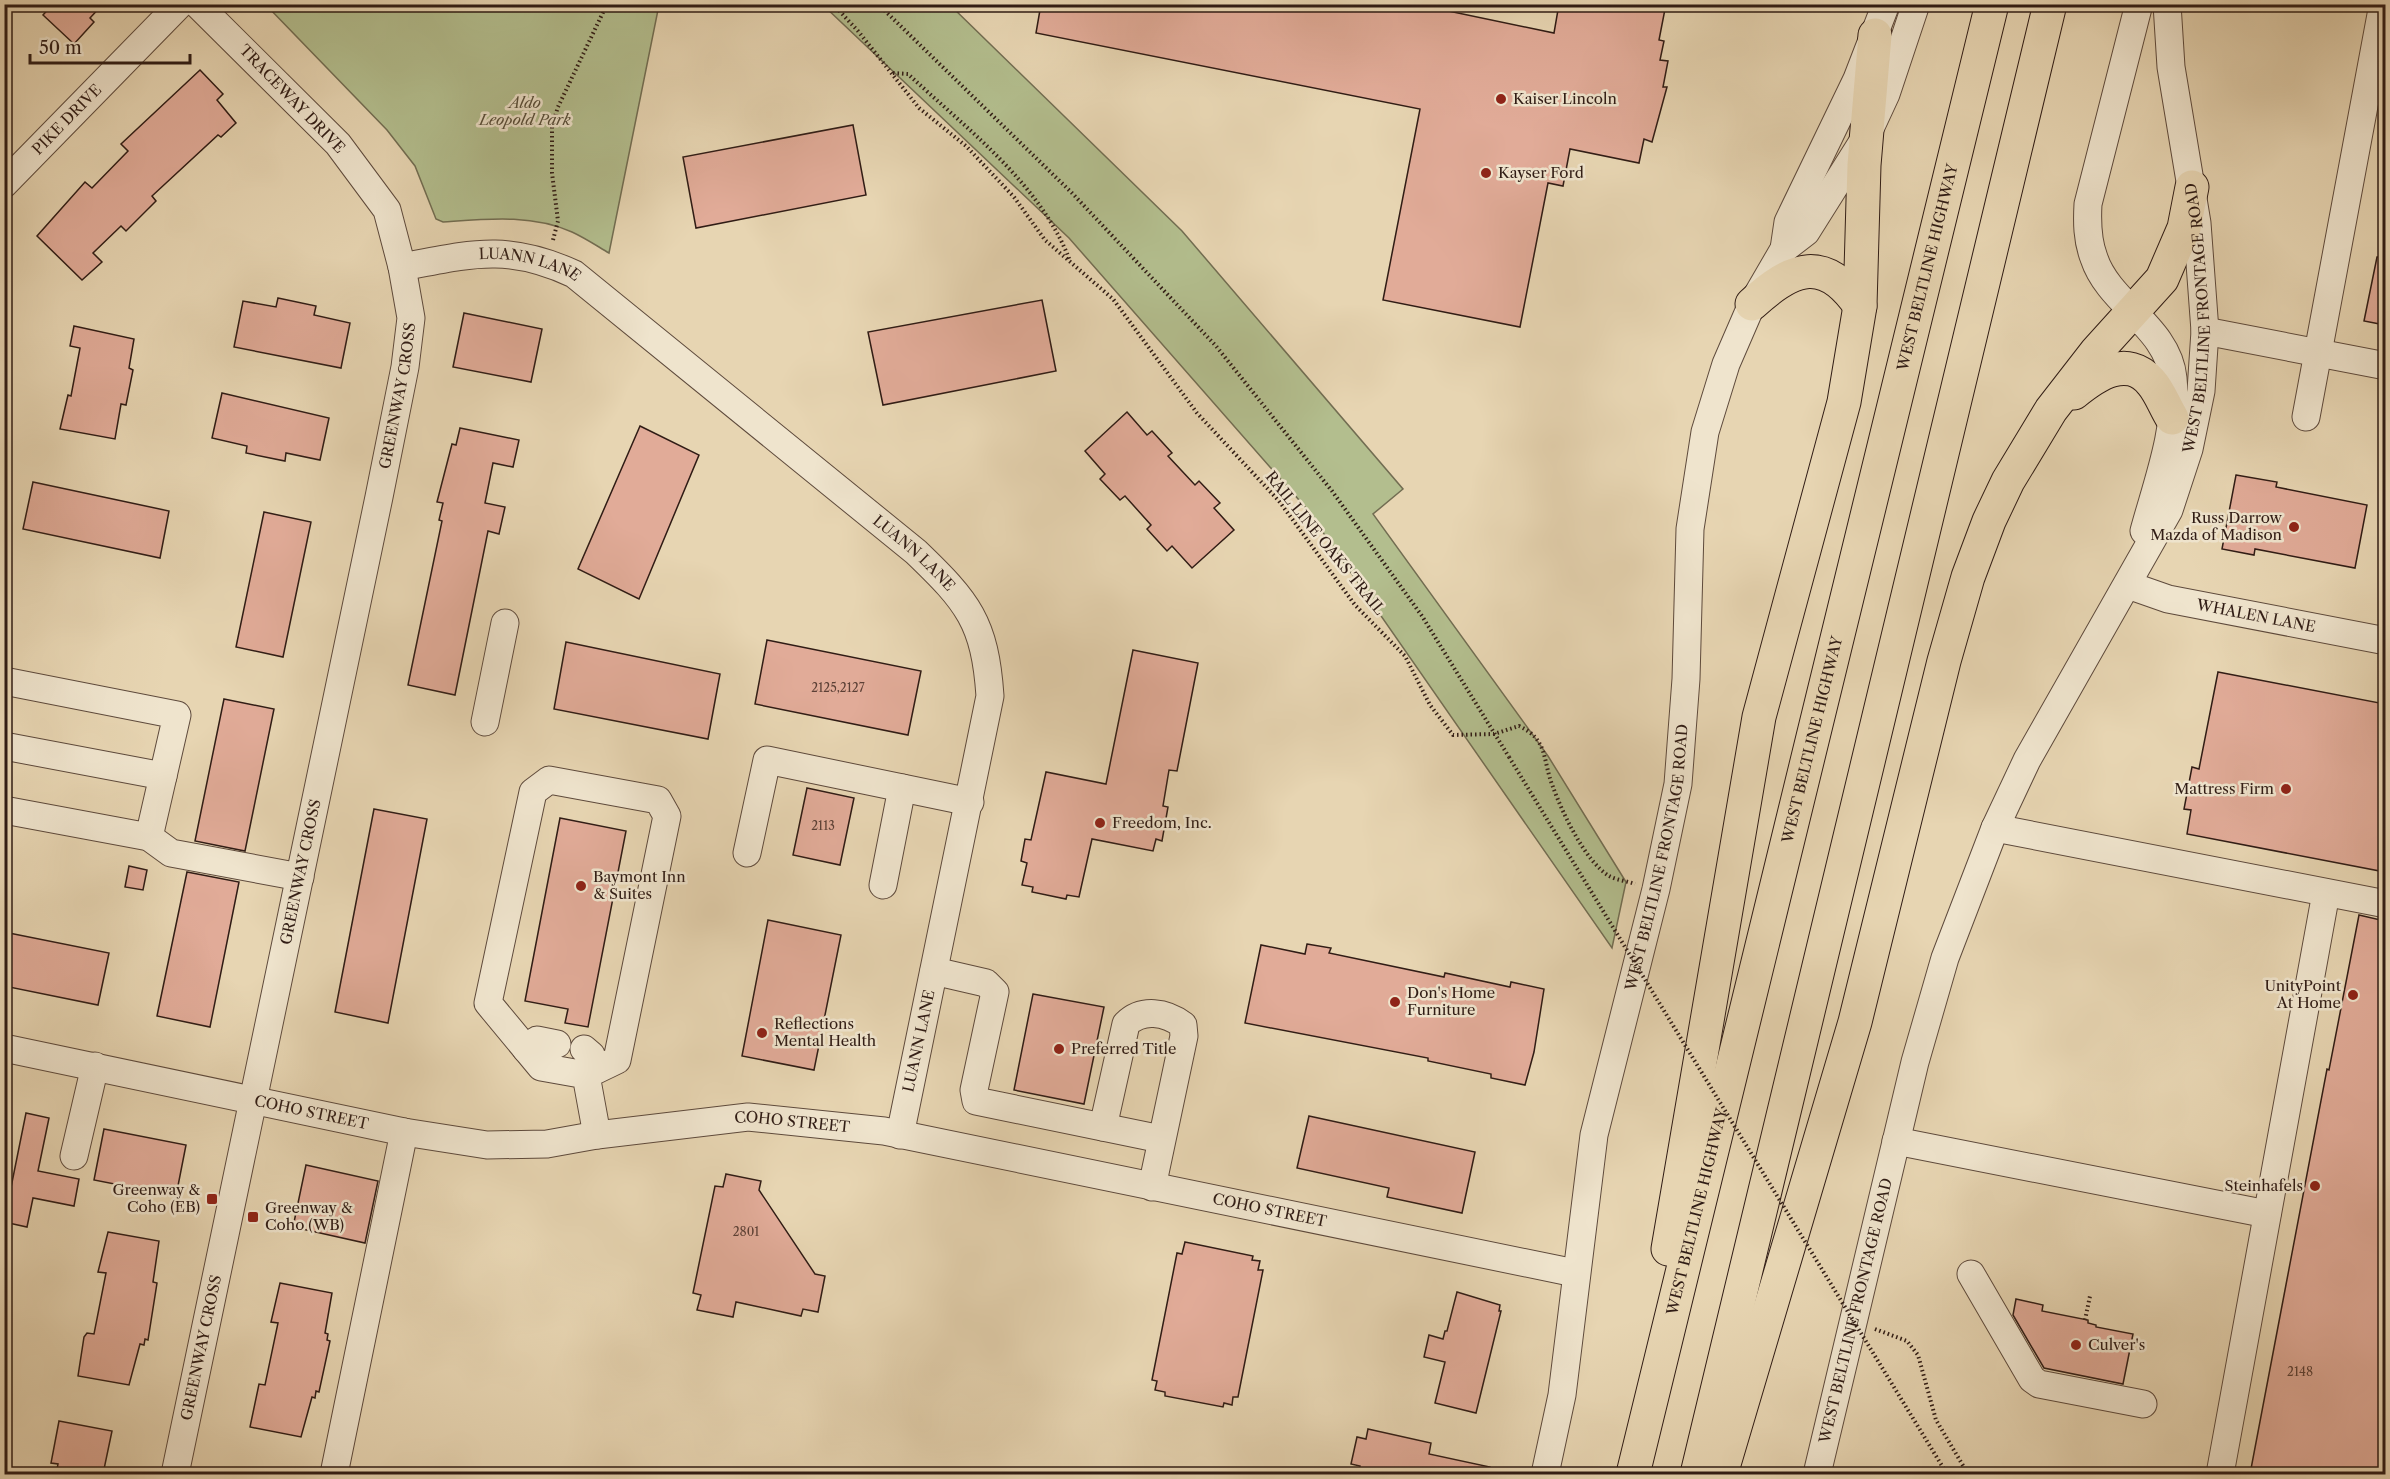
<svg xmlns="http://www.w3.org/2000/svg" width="2390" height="1479" viewBox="0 0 2390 1479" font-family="'Libre Caslon Text',serif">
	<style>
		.green { fill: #b3be8e; stroke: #726d52; stroke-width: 1.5 }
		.building { fill: #e1ab98; stroke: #301c15; stroke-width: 1.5 }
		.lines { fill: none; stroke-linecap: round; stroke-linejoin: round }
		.minor-casing { stroke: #5e4a3c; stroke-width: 29 }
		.highway-casing { stroke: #301c15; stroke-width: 35 }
		.path { stroke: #301c15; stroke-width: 4; stroke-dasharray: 1.5 3; stroke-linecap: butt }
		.minor { stroke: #efe4cd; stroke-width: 27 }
		.highway { stroke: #e7d5b2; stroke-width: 33 }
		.path-bridge { stroke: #301c15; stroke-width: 4; stroke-dasharray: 1.5 3; stroke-linecap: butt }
		.poi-dot { fill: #8f2418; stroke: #efe4cd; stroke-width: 2 }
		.labels { text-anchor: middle; stroke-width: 5; stroke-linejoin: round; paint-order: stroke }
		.number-label { font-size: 12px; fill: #5c4036 }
		.street-label { font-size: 15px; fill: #301c15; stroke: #efe4cd }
		.poi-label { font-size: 15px; fill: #301c15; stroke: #efe4cd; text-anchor: start }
		.park-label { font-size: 15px; font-style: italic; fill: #574d39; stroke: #efe4cd }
	</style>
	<rect width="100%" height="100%" fill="#e7d5b2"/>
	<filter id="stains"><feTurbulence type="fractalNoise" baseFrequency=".00333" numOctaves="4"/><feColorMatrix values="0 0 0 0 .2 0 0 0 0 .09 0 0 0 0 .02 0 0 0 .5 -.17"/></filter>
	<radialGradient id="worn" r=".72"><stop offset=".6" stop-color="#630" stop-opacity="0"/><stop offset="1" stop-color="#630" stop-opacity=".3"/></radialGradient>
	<g class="green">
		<path d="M 266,5 L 659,5 L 609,253 C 597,246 585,238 572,232 C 531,214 487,219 443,222 L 436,219 L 415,166 L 387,130 Z"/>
		<polygon points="823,5 950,5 1182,231 1403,489 1373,514 1548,756 1626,882 1612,948 1306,508 1069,238"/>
	</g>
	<g class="building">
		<polygon points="53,4 103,4 90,18 94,22 74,44 43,15"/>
		<polygon points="1041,4 1415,4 1554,33 1559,4 1666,4 1659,40 1664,41 1660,60 1668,61 1663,87 1667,87 1652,142 1644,139 1639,163 1570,149 1563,186 1548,183 1520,327 1383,300 1420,109 1036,33"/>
		<polygon points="200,70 223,94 217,100 236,123 221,137 218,135 152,196 156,201 126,231 121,226 93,253 102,262 82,280 37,236 85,182 92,188 128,151 121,144"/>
		<polygon points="853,125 866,195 696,228 683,157"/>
		<polygon points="2377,257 2385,257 2385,325 2364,321"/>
		<polygon points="278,298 316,306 314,315 350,323 341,368 234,347 243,301 276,307"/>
		<polygon points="1042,300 1056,371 883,405 868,332"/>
		<polygon points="464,313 542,329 531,382 453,367"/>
		<polygon points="74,326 134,339 129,368 133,370 126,405 121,404 115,439 60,429 68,395 71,396 80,348 70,346"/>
		<polygon points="222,393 329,418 320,460 286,453 285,461 246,453 247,446 212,438"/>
		<polygon points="1127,412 1147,435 1152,431 1172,453 1168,456 1195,485 1199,481 1220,503 1214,508 1234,530 1192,568 1172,546 1167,551 1147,529 1151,525 1125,496 1120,500 1100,479 1105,474 1085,451"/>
		<polygon points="640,426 699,455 639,599 578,569"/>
		<polygon points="460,428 519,440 513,467 493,463 485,503 505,507 499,534 488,531 455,695 408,685 442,521 439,520 443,503 437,502 452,444 456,445"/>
		<polygon points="2236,475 2277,482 2276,487 2367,505 2355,568 2255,549 2254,555 2222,549"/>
		<polygon points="33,482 169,511 160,558 23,529"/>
		<polygon points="264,512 311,522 283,657 236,647"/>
		<polygon points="767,640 921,671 908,735 755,704"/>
		<polygon points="566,642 720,674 708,739 554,709"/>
		<polygon points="1133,650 1198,663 1177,771 1169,770 1163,806 1168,807 1162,841 1156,839 1153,851 1092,839 1079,897 1067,895 1066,899 1032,892 1033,887 1022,885 1027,863 1021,861 1025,839 1031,840 1046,772 1106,784"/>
		<polygon points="2218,672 2385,704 2385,872 2187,834 2191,810 2184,809 2192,767 2199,769"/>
		<polygon points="224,699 274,709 245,851 195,841"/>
		<polygon points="807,788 854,798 840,865 793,855"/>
		<polygon points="374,809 427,819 388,1023 335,1012"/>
		<polygon points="560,818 626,831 588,1027 565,1023 568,1009 525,1001"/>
		<polygon points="129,866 147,870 143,890 125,887"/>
		<polygon points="187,872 239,882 210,1027 157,1016"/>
		<polygon points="2359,915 2385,921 2385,1474 2250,1474 2327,1069 2329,1070"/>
		<polygon points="768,920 841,935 814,1070 742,1056"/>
		<polygon points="4,932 109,953 98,1005 4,986"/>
		<polygon points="1307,944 1331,948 1329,953 1444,977 1445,973 1510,987 1511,982 1544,989 1534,1052 1525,1085 1491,1078 1491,1074 1428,1061 1428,1058 1245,1023 1261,945 1305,954"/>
		<polygon points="1033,994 1104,1007 1084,1104 1014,1090"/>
		<polygon points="26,1113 49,1118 38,1171 79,1179 74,1206 33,1198 27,1227 4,1222"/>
		<polygon points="1309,1116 1475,1152 1462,1213 1387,1197 1389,1188 1297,1168"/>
		<polygon points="104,1129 186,1145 176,1196 94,1180"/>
		<polygon points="306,1165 378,1181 365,1243 293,1227"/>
		<polygon points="726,1174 761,1181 759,1190 815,1274 825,1276 818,1312 803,1309 801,1316 736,1302 733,1317 697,1310 701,1295 693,1293 715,1186 723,1187"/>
		<polygon points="108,1232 159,1241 153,1282 157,1283 148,1340 145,1339 144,1345 140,1344 129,1385 78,1376 84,1337 87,1333 94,1334 106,1273 98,1272"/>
		<polygon points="1185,1242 1253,1256 1252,1260 1260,1261 1258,1270 1263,1270 1238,1397 1233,1397 1232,1405 1224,1403 1223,1407 1165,1396 1165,1392 1155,1390 1157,1381 1152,1380 1177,1253 1182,1254"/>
		<polygon points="280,1283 332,1293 325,1333 328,1334 327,1340 330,1341 319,1392 316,1391 315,1398 312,1397 301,1437 250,1427 259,1384 265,1385 278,1323 271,1322"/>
		<polygon points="1457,1292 1500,1305 1499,1311 1501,1311 1476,1413 1435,1403 1445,1362 1424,1357 1429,1335 1443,1339 1445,1331 1447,1331"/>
		<polygon points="2016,1299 2043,1305 2042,1311 2088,1320 2088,1323 2096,1325 2096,1327 2133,1334 2123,1384 2044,1368 2013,1315"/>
		<polygon points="59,1421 112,1431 103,1474 56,1474 58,1464 51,1463"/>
		<polygon points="1368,1429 1431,1443 1429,1454 1490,1467 1490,1474 1358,1474 1360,1466 1351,1464 1357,1437 1366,1439"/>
	</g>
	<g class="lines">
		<g class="minor-casing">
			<g id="minor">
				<path d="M 2139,4 L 2088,204 C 2087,222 2087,240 2094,258 C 2109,304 2168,327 2173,378 C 2178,428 2157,483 2144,531"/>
				<path id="s1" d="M 4,184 L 180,4"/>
				<polyline points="1784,249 1788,222 1857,79 1886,4"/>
				<path id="s2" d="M 402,267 C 471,254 507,243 574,274 L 916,552 C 968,602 985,622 990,696 L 900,1135"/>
				<polyline points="2205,331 2386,366"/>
				<polyline points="2306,417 2383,4"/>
				<path id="s3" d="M 2128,585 L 2168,599 L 2386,641"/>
				<polyline points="4,681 177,715 149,837"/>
				<polyline points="485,722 505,623"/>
				<polyline points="4,746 163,776"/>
				<polyline points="4,810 149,837 171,853 300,877"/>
				<polyline points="1995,828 2386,904"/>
				<polyline points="747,853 767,760 970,802"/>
				<polyline points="883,885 902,788"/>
				<polyline points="934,971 986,983 995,992 974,1090 976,1101 1161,1139"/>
				<path id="s4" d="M 4,1048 L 404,1132 L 487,1145 L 547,1144 L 597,1135 L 748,1117 L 884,1131 L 1575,1273"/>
				<polyline points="526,1049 537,1040 557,1044"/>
				<polyline points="584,1049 591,1055 586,1075 541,1067 488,1003 533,792 549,780 658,800 667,816 617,1060 586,1075 597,1135"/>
				<path d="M 1103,1127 L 1126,1024 C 1142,1008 1166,1012 1183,1025 L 1184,1036 L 1152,1187"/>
				<polyline points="1896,1141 2267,1214"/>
				<polyline points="74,1156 95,1066"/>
				<polyline points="1971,1274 2032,1379 2039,1384 2143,1404"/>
				<path id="s5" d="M 175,1474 L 379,497 L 405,367 L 411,318 L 402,267 L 387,210 L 338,144 L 197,4"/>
				<polyline points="334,1474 404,1132"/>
				<path id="s6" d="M 1545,1474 L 1562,1395 L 1594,1135 L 1656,889 L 1678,784 L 1686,679 L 1690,529 L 1705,432 L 1726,364 L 1752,304 L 1784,249 L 1806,232 L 1867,135 L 1886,94 L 1916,4"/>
				<path id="s7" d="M 1817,1474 L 1915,1062 L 1945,958 L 1995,828 L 2027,760 L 2169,510 L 2189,449 L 2201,391 L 2205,331 L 2197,223 L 2171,67 L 2167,4"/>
				<polyline points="2220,1474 2326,893"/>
			</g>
		</g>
		<g class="highway-casing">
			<g id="highway">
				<path d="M 1752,304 C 1793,266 1825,255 1860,306"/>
				<path d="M 2074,393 C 2096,375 2127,354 2151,382 C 2160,392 2165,407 2172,418"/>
				<polyline points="1668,1249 1759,717 1844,402 1860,306 1864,165 1875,35"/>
				<path id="s8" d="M 1633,1474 L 1992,4"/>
				<polyline points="1697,1474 2050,4"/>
				<polyline points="1721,1474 1855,1022 1944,661 1968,577 1989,521 2008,481 2051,410 2096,352 2162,279 2184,228 2192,187"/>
			</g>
		</g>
		<g class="path">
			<path d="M 833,4 L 858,31 L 919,108 L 966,146 L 1014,197 L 1045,240 L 1113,299 L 1197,413 L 1279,501 L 1355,605 L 1405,656 L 1430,705 L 1453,735 L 1494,734 L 1519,726 C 1549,740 1542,760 1553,787 C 1562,812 1585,861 1609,876 C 1616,880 1627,881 1635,884"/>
			<polyline points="878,4 1072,193 1216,346 1332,491 1422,616 1509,757"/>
			<path d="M 893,73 L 908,74 C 967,129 1041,184 1070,261"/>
			<polyline points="553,240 558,221 552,173 552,126 558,107 607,4"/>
			<polyline points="2085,1320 2090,1296"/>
			<polyline points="1875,1329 1907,1341 1918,1355 1936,1420 1968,1474"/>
		</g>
		<use href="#minor" class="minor"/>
		<use href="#highway" class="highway"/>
		<polyline class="path-bridge" points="1509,757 1947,1474"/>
	</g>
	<g class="poi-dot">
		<circle cx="1501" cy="99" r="6"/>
		<circle cx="1486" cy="173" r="6"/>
		<circle cx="2294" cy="527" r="6"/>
		<circle cx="2286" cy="789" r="6"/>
		<circle cx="1100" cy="823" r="6"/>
		<circle cx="581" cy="886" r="6"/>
		<circle cx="2353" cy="995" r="6"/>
		<circle cx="1395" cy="1002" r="6"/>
		<circle cx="762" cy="1033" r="6"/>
		<circle cx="1059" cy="1049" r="6"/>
		<circle cx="2315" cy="1186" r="6"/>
		<rect x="206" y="1193" width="12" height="12" rx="3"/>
		<rect x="247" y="1211" width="12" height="12" rx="3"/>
		<circle cx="2076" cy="1345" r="6"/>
	</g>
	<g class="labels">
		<g class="number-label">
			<text x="838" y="692">2125,2127</text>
			<text x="823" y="830">2113</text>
			<text x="746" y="1236">2801</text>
			<text x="2300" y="1376">2148</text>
		</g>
		<g class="street-label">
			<text transform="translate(292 99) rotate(46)" y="5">TRACEWAY DRIVE</text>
			<text dy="5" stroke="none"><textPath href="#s1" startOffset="90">PIKE DRIVE</textPath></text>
			<text dy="5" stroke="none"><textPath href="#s8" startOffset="1242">WEST BELTLINE HIGHWAY</textPath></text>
			<text dy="5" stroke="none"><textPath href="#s2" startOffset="130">LUANN LANE</textPath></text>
			<text dy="5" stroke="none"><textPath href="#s7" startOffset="1230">WEST BELTLINE FRONTAGE ROAD</textPath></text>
			<text dy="5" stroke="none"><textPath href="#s5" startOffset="1101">GREENWAY CROSS</textPath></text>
			<text transform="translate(1325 543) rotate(51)" y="5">RAIL LINE OAKS TRAIL</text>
			<text dy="5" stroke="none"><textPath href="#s2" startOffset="616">LUANN LANE</textPath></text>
			<text dy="5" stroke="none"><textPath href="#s3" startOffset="132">WHALEN LANE</textPath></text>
			<text dy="5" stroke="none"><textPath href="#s8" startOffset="756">WEST BELTLINE HIGHWAY</textPath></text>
			<text dy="5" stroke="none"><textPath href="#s6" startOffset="628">WEST BELTLINE FRONTAGE ROAD</textPath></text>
			<text dy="5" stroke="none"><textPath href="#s5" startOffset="615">GREENWAY CROSS</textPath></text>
			<text transform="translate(919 1041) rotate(-78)" y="5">LUANN LANE</text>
			<text dy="5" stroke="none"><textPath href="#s4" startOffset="314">COHO STREET</textPath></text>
			<text dy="5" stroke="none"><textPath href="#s4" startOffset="800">COHO STREET</textPath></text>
			<text dy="5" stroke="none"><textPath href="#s4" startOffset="1286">COHO STREET</textPath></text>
			<text dy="5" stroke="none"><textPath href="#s8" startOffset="270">WEST BELTLINE HIGHWAY</textPath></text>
			<text dy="5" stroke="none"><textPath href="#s7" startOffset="168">WEST BELTLINE FRONTAGE ROAD</textPath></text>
			<text dy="5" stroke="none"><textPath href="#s5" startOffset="129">GREENWAY CROSS</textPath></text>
		</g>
		<g class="poi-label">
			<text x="1513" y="104">Kaiser Lincoln</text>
			<text x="1498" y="178">Kayser Ford</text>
			<text x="2282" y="523" text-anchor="end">Russ Darrow<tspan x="2282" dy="17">Mazda of Madison</tspan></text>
			<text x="2274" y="794" text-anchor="end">Mattress Firm</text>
			<text x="1112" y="828">Freedom, Inc.</text>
			<text x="593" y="882">Baymont Inn<tspan x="593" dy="17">&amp; Suites</tspan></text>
			<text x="2341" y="991" text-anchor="end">UnityPoint<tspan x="2341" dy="17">At Home</tspan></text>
			<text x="1407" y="998">Don's Home<tspan x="1407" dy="17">Furniture</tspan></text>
			<text x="774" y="1029">Reflections<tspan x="774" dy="17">Mental Health</tspan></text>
			<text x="1071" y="1054">Preferred Title</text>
			<text x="2303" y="1191" text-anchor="end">Steinhafels</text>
			<text x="200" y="1195" text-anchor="end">Greenway &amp;<tspan x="200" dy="17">Coho (EB)</tspan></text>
			<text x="265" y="1213">Greenway &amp;<tspan x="265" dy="17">Coho (WB)</tspan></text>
			<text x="2088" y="1350">Culver's</text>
		</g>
		<g class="park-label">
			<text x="525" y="108">Aldo<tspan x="525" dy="17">Leopold Park</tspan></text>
		</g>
	</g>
	<rect width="2390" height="1479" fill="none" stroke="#e7d5b2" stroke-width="24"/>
	<rect x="6" y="6" width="2378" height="1467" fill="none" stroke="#301c15" stroke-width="3"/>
	<rect x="12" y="12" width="2366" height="1455" fill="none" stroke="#301c15" stroke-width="1.5"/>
	<path d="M30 54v9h160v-9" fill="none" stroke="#301c15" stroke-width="3"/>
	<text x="39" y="54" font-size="18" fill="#301c15" stroke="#efe4cd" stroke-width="4.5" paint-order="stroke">50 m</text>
	<rect width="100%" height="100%" filter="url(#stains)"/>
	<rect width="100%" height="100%" fill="url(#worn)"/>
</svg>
